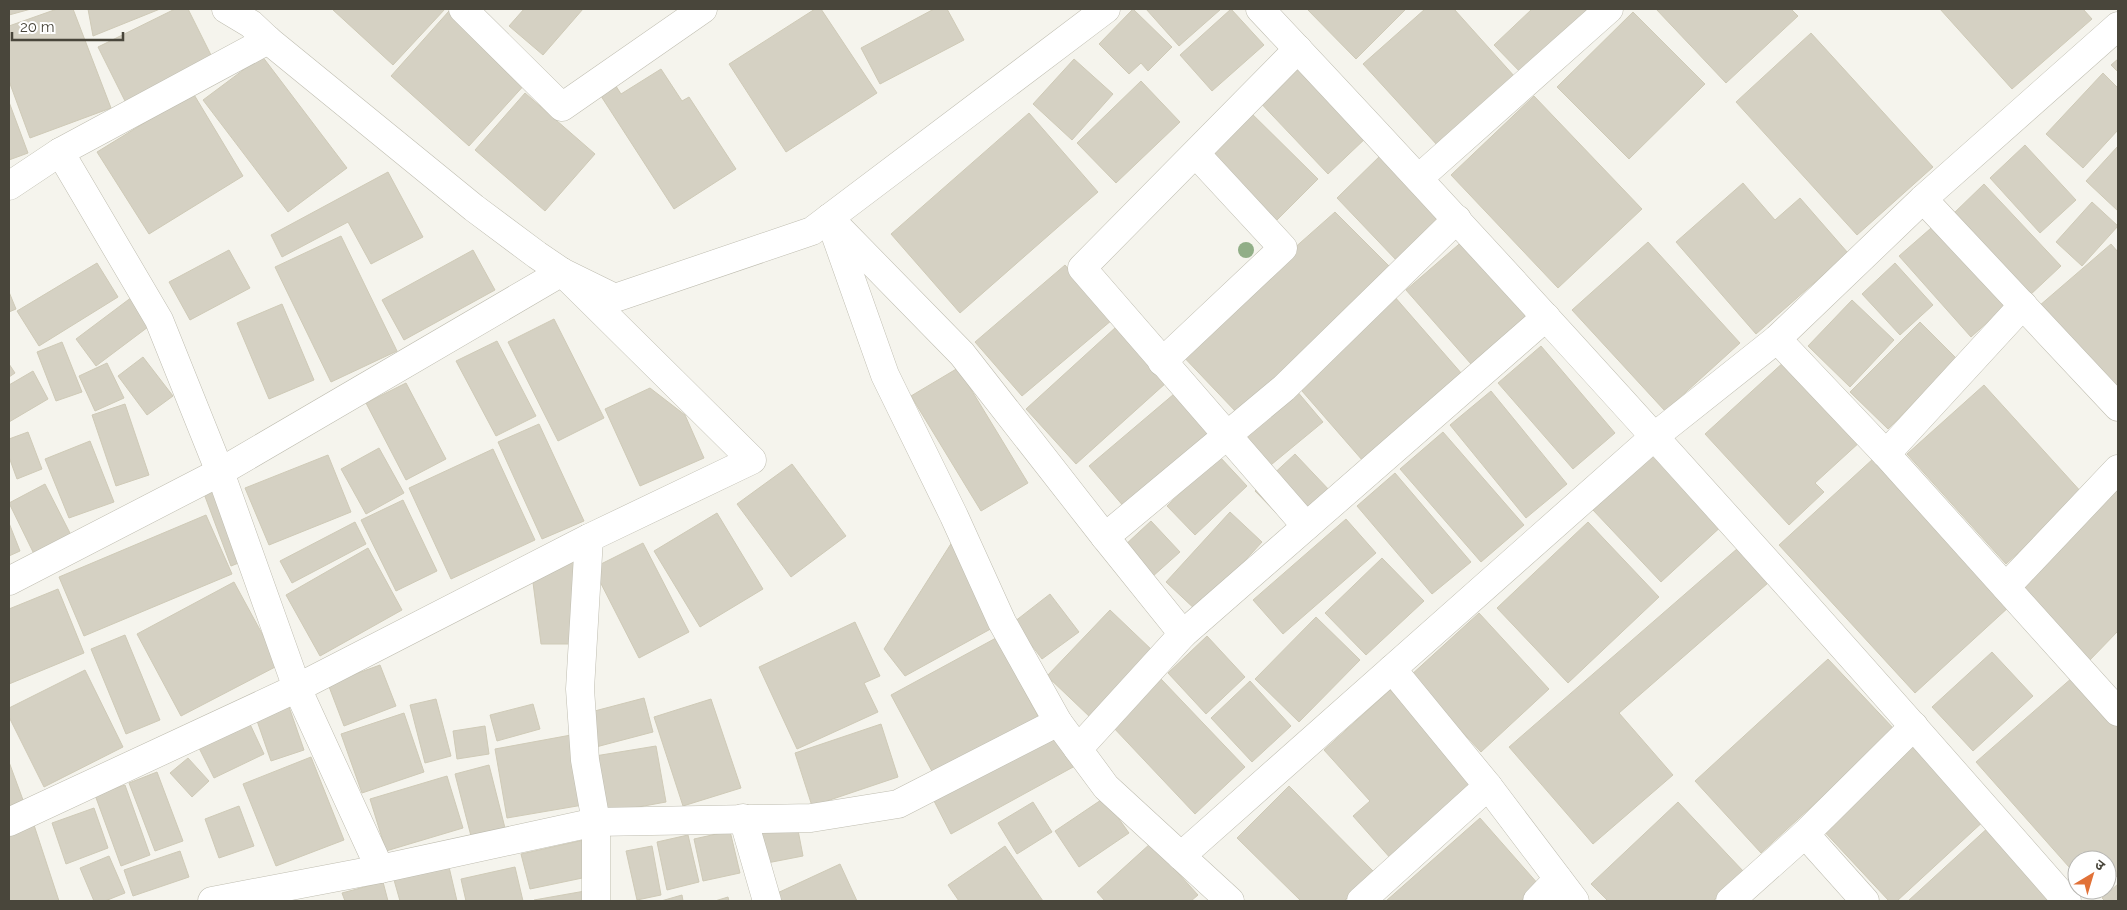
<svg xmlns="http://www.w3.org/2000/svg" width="2127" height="910" viewBox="0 0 2127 910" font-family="Raleway,'Noto Sans Devanagari',sans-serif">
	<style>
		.building { fill: #d5d1c3; stroke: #cfcab7 }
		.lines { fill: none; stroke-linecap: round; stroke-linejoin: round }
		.minor-casing { stroke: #bfbdb0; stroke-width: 29 }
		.minor { stroke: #fff; stroke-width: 28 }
		.tree { fill: #91ae87 }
	</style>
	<rect width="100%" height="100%" fill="#f5f4ed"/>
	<g class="building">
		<polygon points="9,9 31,9 9,15"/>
		<polygon points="57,9 73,9 111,108 30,138 9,81 9,26"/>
		<polygon points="88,9 160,9 93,36"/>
		<polygon points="175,9 188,9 213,59 126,103 98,47"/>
		<polygon points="332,9 445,9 393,65"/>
		<polygon points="524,9 583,9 543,55 509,26"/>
		<polygon points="815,9 821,9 877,93 786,152 729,64"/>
		<polygon points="934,9 947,9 964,40 880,84 861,48"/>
		<polygon points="1133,9 1172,47 1148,71 1141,63 1129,74 1099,44"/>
		<polygon points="1146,9 1221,9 1179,46"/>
		<polygon points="1231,9 1264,45 1212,91 1180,55"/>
		<polygon points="1307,9 1406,9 1356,59"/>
		<polygon points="1425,9 1454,9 1515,77 1438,146 1363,64"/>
		<polygon points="1532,9 1589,9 1524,76 1494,45"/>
		<polygon points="1656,9 1791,9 1798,16 1726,83"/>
		<polygon points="1940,9 2083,9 2092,19 2012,89"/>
		<polygon points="449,11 527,82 469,146 391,76"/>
		<polygon points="1633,12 1705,84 1629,159 1557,87"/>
		<polygon points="1811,33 1933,167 1857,235 1736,102"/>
		<polygon points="262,56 347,168 288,212 203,100"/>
		<polygon points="1294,58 1368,136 1328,174 1254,96"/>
		<polygon points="1074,59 1113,94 1072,140 1033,104"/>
		<polygon points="2118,59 2118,72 2111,65"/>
		<polygon points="661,69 682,101 689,97 736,169 674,209 599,93 614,83 621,94"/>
		<polygon points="2103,73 2118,88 2118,130 2083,168 2046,134"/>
		<polygon points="1141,81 1180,122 1116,183 1077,143"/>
		<polygon points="193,93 243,176 149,234 97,152"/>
		<polygon points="525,93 595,154 545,211 475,150"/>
		<polygon points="1534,96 1642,209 1558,288 1451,175"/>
		<polygon points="9,102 28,153 9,160"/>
		<polygon points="1241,103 1318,179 1275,222 1198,145"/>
		<polygon points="1029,113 1098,192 960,313 891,234"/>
		<polygon points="2025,145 2076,200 2040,233 1990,178"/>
		<polygon points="2118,146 2118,211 2086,181"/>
		<polygon points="1382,154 1443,219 1398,262 1337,198"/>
		<polygon points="388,172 423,237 371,264 348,222 282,257 271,235"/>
		<polygon points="1743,183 1775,220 1800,198 1848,253 1756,334 1676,242"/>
		<polygon points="1984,184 2061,266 2029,296 1952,215"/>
		<polygon points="2092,202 2118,226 2082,266 2056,242"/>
		<polygon points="1335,212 1395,272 1238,414 1178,351"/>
		<polygon points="1938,222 2009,303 1971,337 1899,256"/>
		<polygon points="341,236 397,351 331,382 275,267"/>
		<polygon points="1465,239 1530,313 1471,364 1406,290"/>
		<polygon points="1648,242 1740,343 1665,411 1572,310"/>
		<polygon points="2111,244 2118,252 2118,397 2039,306"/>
		<polygon points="229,250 250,288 190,320 169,282"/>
		<polygon points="473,250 495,290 404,340 382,300"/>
		<polygon points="97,263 118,297 39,346 17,311"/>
		<polygon points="1895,263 1933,305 1900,335 1862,294"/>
		<polygon points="1065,265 1112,320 1022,396 975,342"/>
		<polygon points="9,292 16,309 9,312"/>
		<polygon points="136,294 156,321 96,366 76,339"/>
		<polygon points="1394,296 1462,374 1363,461 1295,383"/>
		<polygon points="1852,300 1894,340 1850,387 1808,346"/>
		<polygon points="282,304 314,380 269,399 237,323"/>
		<polygon points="554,319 604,418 558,441 508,342"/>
		<polygon points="1920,322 1957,359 1888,429 1850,392"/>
		<polygon points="1116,327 1166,383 1076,464 1026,409"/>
		<polygon points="497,341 536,416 496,436 456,361"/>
		<polygon points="62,342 82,392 56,401 37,352"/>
		<polygon points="1541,346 1615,433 1573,469 1498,383"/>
		<polygon points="143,357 173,396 147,415 118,376"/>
		<polygon points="1786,360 1861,441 1815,483 1824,492 1789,525 1705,434"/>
		<polygon points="107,363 124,398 95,411 79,376"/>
		<polygon points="9,364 15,373 9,377"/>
		<polygon points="958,368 1028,483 981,511 911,396"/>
		<polygon points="33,371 48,399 9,422 9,385"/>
		<polygon points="406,383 446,459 406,480 366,403"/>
		<polygon points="1984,385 2083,494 2006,564 1907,454"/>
		<polygon points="650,388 685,415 704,458 640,486 605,409"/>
		<polygon points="1296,390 1323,422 1260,474 1234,443"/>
		<polygon points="1491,391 1567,484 1526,518 1450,425"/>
		<polygon points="1174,394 1210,435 1125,508 1089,466"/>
		<polygon points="125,404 149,475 116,486 92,415"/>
		<polygon points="539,424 584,521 542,539 498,442"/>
		<polygon points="28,432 42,469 17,479 9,457 9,439"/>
		<polygon points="1443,432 1524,525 1481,562 1400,469"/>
		<polygon points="90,441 114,502 69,518 45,459"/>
		<polygon points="379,448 404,493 366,514 341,469"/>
		<polygon points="493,449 535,540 451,579 409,488"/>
		<polygon points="1658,451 1725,523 1661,582 1593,510"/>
		<polygon points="1295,454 1331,492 1292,529 1255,491"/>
		<polygon points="328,455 351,512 269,545 245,488"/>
		<polygon points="1219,456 1247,486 1195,535 1167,506"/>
		<polygon points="1874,458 2010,606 1915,693 1779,545"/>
		<polygon points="792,464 846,536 791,577 737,504"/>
		<polygon points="1395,473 1471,562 1432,594 1357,506"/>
		<polygon points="45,484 71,535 34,554 9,503"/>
		<polygon points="2118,485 2118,631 2088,662 2015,591"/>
		<polygon points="219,486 246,560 231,566 203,491"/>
		<polygon points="403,500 437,571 396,591 361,520"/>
		<polygon points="1230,512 1262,542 1198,612 1166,582"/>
		<polygon points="717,513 763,589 700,627 654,551"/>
		<polygon points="206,515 232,574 84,636 59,577"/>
		<polygon points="1346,519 1376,553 1283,634 1253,600"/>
		<polygon points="1151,521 1180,552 1152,577 1124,546"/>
		<polygon points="355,522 366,544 292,583 280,561"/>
		<polygon points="1588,522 1659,597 1568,683 1497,608"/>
		<polygon points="9,523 20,551 9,556"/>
		<polygon points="954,539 996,626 905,676 884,649"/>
		<polygon points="643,543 689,632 639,658 593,568"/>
		<polygon points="368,548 402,610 320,656 286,595"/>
		<polygon points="1738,548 1768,583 1619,713 1673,775 1593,844 1509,747"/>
		<polygon points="1382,558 1424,601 1366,655 1325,613"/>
		<polygon points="575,561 575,644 541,644 532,575"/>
		<polygon points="234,582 279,665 181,716 137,634"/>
		<polygon points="58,589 84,653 9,684 9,609"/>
		<polygon points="1050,594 1079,632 1042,659 1014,622"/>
		<polygon points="1110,610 1154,652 1091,718 1047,676"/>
		<polygon points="1479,613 1549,689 1481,752 1410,676"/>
		<polygon points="1316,617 1360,660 1299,722 1255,679"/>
		<polygon points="855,622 880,676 864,683 878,712 797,749 759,667"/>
		<polygon points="125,635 160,720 126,734 91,649"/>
		<polygon points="1207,636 1245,677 1206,714 1168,673"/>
		<polygon points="996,638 1040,720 935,777 891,695"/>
		<polygon points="1992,652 2033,696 1973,751 1932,707"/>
		<polygon points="1828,659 1895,730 1761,853 1695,781"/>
		<polygon points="380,665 396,706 344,726 328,684"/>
		<polygon points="85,670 123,747 44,787 9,717 9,708"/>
		<polygon points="2073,677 2118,727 2118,875 2107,885 2107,860 2077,860 2077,876 1976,762"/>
		<polygon points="1161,679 1245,767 1195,814 1112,726"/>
		<polygon points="1250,681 1291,726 1252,762 1211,718"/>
		<polygon points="1390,690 1476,784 1392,860 1353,816 1370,801 1324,750"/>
		<polygon points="644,698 653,732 596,747 587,713"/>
		<polygon points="436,699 451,756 425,763 410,705"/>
		<polygon points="711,699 741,788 683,806 654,717"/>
		<polygon points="288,704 304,750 271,761 255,715"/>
		<polygon points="533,704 540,729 497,741 490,715"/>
		<polygon points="404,713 424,772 362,793 341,734"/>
		<polygon points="249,722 264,754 214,778 198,746"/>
		<polygon points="881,724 898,777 812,806 795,753"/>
		<polygon points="485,726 489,754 457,759 453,731"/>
		<polygon points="1055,731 1075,766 951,834 933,799"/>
		<polygon points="571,735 583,805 507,818 495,749"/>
		<polygon points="1914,741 1986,819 1897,901 1889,901 1820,827"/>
		<polygon points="656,746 666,802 605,813 595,756"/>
		<polygon points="311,757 344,840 276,866 243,784"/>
		<polygon points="188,758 209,781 192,797 170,773"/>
		<polygon points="9,762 23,800 9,806"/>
		<polygon points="489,765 505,828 471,836 455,774"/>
		<polygon points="157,772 183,841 155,851 129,783"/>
		<polygon points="447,776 463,828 386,851 370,799"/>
		<polygon points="125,785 150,855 121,866 95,795"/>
		<polygon points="1289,786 1374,872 1344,901 1301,901 1237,838"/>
		<polygon points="1104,798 1129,833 1079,867 1055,831"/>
		<polygon points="1033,802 1052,832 1017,854 998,823"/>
		<polygon points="1678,802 1744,872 1713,901 1608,901 1591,884"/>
		<polygon points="239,806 254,846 219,858 205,819"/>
		<polygon points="94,808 108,848 66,864 52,823"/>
		<polygon points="1480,818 1539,885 1521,901 1386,901"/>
		<polygon points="32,819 59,901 9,901 9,827"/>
		<polygon points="797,825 803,856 767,863 761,832"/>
		<polygon points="1991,825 2060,901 1908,901"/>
		<polygon points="730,831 740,873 703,881 694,839"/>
		<polygon points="688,835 699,882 667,890 657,842"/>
		<polygon points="584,840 592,876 530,889 521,854"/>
		<polygon points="1151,843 1198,895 1191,901 1105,901 1097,892"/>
		<polygon points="652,846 661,895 637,900 626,851"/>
		<polygon points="1005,846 1043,901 959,901 948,885"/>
		<polygon points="180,851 189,877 133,896 124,870"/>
		<polygon points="109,856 125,893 105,901 94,901 80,868"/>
		<polygon points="840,864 857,901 776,901 773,895"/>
		<polygon points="449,867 457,901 400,901 394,880"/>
		<polygon points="515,867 523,901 466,901 461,879"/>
		<polygon points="383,882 388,901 345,901 342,893"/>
		<polygon points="2118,884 2118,901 2105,901 2102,898"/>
		<polygon points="2090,890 2101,890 2095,896"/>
		<polygon points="585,891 586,901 534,901 534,900"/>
		<polygon points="682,895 683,901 661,901"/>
		<polygon points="728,897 729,901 715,901"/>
	</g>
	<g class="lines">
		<g class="minor-casing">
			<g id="minor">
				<polyline points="226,9 251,24 268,40 474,208 537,255 562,272 615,298 812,231 1106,9"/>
				<polyline points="463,9 562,107 703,9"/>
				<path d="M 1260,9 C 1535,301 1803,599 2067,901"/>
				<polyline points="1298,49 1082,268 1306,526"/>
				<polyline points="60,152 159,320 220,472 297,688 380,869"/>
				<polyline points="1419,178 1609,9"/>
				<polyline points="9,186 60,152 268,40"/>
				<polyline points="1923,199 2118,407"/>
				<polyline points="829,218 962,354 1105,537 1183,634 1546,317"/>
				<polyline points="833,228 885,375 954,516 1002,622 1058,722 1106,787 1230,901"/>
				<polyline points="1777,339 1886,454 2118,712"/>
				<polyline points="1162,362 1283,248 1196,154"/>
				<polyline points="1886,454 2023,305"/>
				<polyline points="1105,537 1284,388 1457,219"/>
				<polyline points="589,538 580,689 585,760 596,822 596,901"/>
				<polyline points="9,581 220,472 562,272 752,460 589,538 297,688 9,822"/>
				<polyline points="2006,587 2118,469"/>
				<polyline points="1392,669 1488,786 1575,901"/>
				<polyline points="1078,749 1183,634"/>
				<polyline points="743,818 767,901"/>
				<polyline points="1805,834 1865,901"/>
				<polyline points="1181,856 1655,436 1777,339 1923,199 2118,26"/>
				<polyline points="212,901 380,869 596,822 811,818 898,804 1058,722"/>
				<polyline points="1361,901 1488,786"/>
				<polyline points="1537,901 1558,879"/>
				<polyline points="1730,901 1805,834 1914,726"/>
			</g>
		</g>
		<use href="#minor" class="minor"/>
	</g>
	<circle class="tree" cx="1246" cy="250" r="8"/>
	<rect width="2127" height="910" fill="none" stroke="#49463b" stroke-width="20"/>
	<g transform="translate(2092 875) rotate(38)"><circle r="24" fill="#ffffff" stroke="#b6b5b1"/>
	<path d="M0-4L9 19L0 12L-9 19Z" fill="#e17137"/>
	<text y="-8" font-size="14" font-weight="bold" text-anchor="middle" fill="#49463b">उ</text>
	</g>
	<path d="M12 32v8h111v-8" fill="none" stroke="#49463b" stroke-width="2.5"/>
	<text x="20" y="32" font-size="15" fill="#49463b" stroke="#ffffff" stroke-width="4" paint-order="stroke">20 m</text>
</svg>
